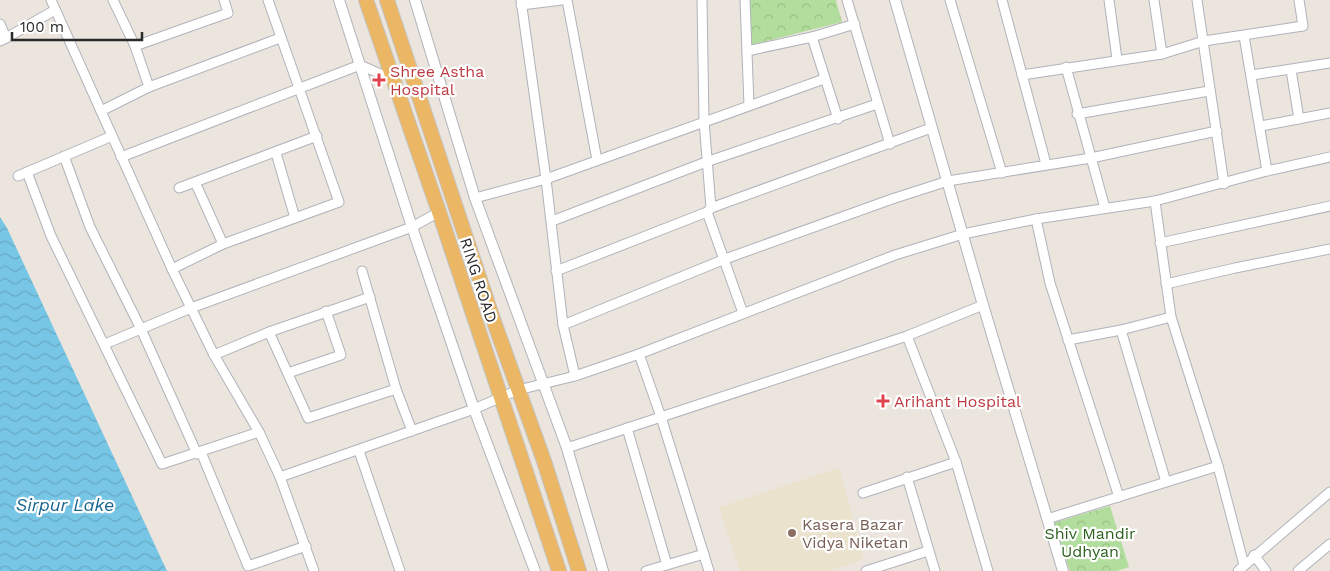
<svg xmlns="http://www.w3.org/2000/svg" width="1330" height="571" viewBox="0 0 1330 571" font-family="'Work Sans',sans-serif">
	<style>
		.education { fill: #ebe2cd }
		.forest { fill: url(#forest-crowns) }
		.water { fill: url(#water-waves) }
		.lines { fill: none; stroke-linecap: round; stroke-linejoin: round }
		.minor-casing { stroke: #b0b3bc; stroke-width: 11 }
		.tertiary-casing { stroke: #b0b3bc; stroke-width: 12 }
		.trunk-casing { stroke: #c3c3c3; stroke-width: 16 }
		.minor { stroke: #fff; stroke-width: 9 }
		.tertiary { stroke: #fff; stroke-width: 10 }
		.trunk { stroke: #ecb764; stroke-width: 14 }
		.health-dot { fill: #e0444e; stroke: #fff; stroke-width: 2 }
		.education-dot { fill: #8d6e63; stroke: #fff; stroke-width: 2 }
		.labels { text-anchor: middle; stroke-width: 4.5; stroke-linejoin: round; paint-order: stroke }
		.health-label { font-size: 16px; fill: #be3a42; stroke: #fff; text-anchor: start }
		.street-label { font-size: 16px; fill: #2a2a2a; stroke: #fff }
		.education-label { font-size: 16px; fill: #785e54; stroke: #fff; text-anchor: start }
		.park-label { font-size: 16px; fill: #2c611f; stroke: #fff }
		.water-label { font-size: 18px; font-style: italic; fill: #176490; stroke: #fff }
	</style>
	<defs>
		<pattern id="forest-crowns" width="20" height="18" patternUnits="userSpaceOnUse" patternTransform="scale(1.25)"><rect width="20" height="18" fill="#b2de9d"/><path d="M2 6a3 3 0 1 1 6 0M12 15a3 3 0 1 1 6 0" fill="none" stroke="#99bf87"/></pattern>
		<pattern id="water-waves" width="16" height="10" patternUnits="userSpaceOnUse" patternTransform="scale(1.25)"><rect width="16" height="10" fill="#77c6e5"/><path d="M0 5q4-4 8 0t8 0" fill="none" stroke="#67aac5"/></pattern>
	</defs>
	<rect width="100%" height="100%" fill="#ebe5dd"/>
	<polygon class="education" points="839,468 864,559 829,571 740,571 719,507"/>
	<g class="forest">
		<polygon points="749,0 836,0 842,22 751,45"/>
		<polygon points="1110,506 1129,567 1117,571 1070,571 1053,523"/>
	</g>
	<polygon class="water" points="0,217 7,228 167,571 0,571"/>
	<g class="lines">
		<g class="minor-casing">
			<g id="minor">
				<polyline points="51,0 172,269 214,355 259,432 280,477 314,571"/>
				<polyline points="113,0 135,46 149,87"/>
				<polyline points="521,0 546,179 563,325 575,376"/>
				<polyline points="567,0 597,160"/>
				<polyline points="702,0 704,121 711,208 707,212 743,313"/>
				<polyline points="745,0 749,105"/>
				<polyline points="847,0 890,144"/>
				<polyline points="950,0 1002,173"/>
				<polyline points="1002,0 1046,164"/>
				<polyline points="1109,0 1117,59"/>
				<polyline points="1154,0 1162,54"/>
				<polyline points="1197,0 1224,184"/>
				<polyline points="521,5 562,0"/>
				<polyline points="0,24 6,38 0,41"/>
				<polyline points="1244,36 1267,171"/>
				<polyline points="812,37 838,119"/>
				<polyline points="6,38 55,10"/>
				<polyline points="135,46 228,13 224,0"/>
				<polyline points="747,51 812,37 855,24"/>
				<polyline points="1066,67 1105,208"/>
				<polyline points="1291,70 1299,119"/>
				<polyline points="1022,75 1162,54 1204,41 1303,26 1299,0"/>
				<polyline points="1252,75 1330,63"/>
				<polyline points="101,111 149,87 280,38"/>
				<polyline points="1077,114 1209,91"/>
				<polyline points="1261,126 1330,113"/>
				<polyline points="276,153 295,218"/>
				<polyline points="64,156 90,227 141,329 197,454"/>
				<polyline points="121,157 360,65 392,79"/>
				<polyline points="27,172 51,236 162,464 259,432"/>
				<polyline points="18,176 112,136"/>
				<polyline points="195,182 223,244"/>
				<polyline points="179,188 317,136"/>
				<polyline points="475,198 546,179 824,79"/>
				<polyline points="1155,201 1171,317 1218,466 1244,565"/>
				<polyline points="711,208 931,128"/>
				<polyline points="1036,219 1050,283 1119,497"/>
				<polyline points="552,221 706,162 877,104"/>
				<polyline points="1160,243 1330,206"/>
				<polyline points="172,269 223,244 339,202 268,0"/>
				<polyline points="362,271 396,389 412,431"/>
				<polyline points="556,271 707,212"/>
				<polyline points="1166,284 1235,268 1330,249"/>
				<polyline points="563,325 725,259 892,199 948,181 1091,158 1217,131"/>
				<polyline points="1121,330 1166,482"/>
				<polyline points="269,332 308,418 396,389"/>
				<polyline points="907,336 956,462 988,571"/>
				<polyline points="1068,340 1121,330 1171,317"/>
				<polyline points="105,344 191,308 412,227 439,212"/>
				<polyline points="639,354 661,417 709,571"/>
				<polyline points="214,355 269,332 370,297"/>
				<polyline points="288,373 341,355 326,311"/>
				<polyline points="627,428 667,565"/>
				<polyline points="567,448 907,336 983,305"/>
				<polyline points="359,451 400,571"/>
				<polyline points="201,452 248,566 306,546"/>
				<polyline points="280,477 474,409 518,390 575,376 639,354 895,255 963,234 1036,219 1155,201 1267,171 1330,157"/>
				<polyline points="907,477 935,571"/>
				<polyline points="863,493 956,462"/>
				<polyline points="1047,519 1218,466"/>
				<polyline points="1254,555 1266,571"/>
				<polyline points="646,571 704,554"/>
				<polyline points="866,571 928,551"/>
				<polyline points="1238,571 1330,492"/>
				<polyline points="1298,571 1330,544"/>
			</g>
		</g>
		<g class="tertiary-casing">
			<g id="tertiary">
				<polyline points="339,0 412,227 474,409 535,571"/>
				<polyline points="415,0 475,198 567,448 603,571"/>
				<polyline points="895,0 983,305 1063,571"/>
			</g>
		</g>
		<g class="trunk-casing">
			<g id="trunk">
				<polyline points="366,0 439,212 559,571"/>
				<polyline points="387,0 493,319 544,461 579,571"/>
			</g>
		</g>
		<use href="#minor" class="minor"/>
		<use href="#tertiary" class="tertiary"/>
		<use href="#trunk" class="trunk"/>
	</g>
	<g class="health-dot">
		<path d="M376.5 72.5h5v5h5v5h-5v5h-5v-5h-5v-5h5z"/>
		<path d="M880.5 393.5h5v5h5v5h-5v5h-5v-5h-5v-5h5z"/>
	</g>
	<circle class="education-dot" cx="792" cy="533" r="5"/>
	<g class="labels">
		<g class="health-label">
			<text x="390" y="77">Shree Astha<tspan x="390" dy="18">Hospital</tspan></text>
			<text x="894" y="407">Arihant Hospital</text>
		</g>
		<g class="street-label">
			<text transform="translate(479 280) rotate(72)" y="6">RING ROAD</text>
		</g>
		<g class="education-label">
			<text x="802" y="530">Kasera Bazar<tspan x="802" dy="18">Vidya Niketan</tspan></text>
		</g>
		<g class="park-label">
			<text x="1090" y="539">Shiv Mandir<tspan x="1090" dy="18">Udhyan</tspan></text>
		</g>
		<g class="water-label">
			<text x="65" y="511">Sirpur Lake</text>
		</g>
	</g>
	<path d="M12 32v8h130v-8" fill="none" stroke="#2a2a2a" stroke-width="2.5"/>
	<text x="20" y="32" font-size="15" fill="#2a2a2a" stroke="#ffffff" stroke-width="4" paint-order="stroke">100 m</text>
</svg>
